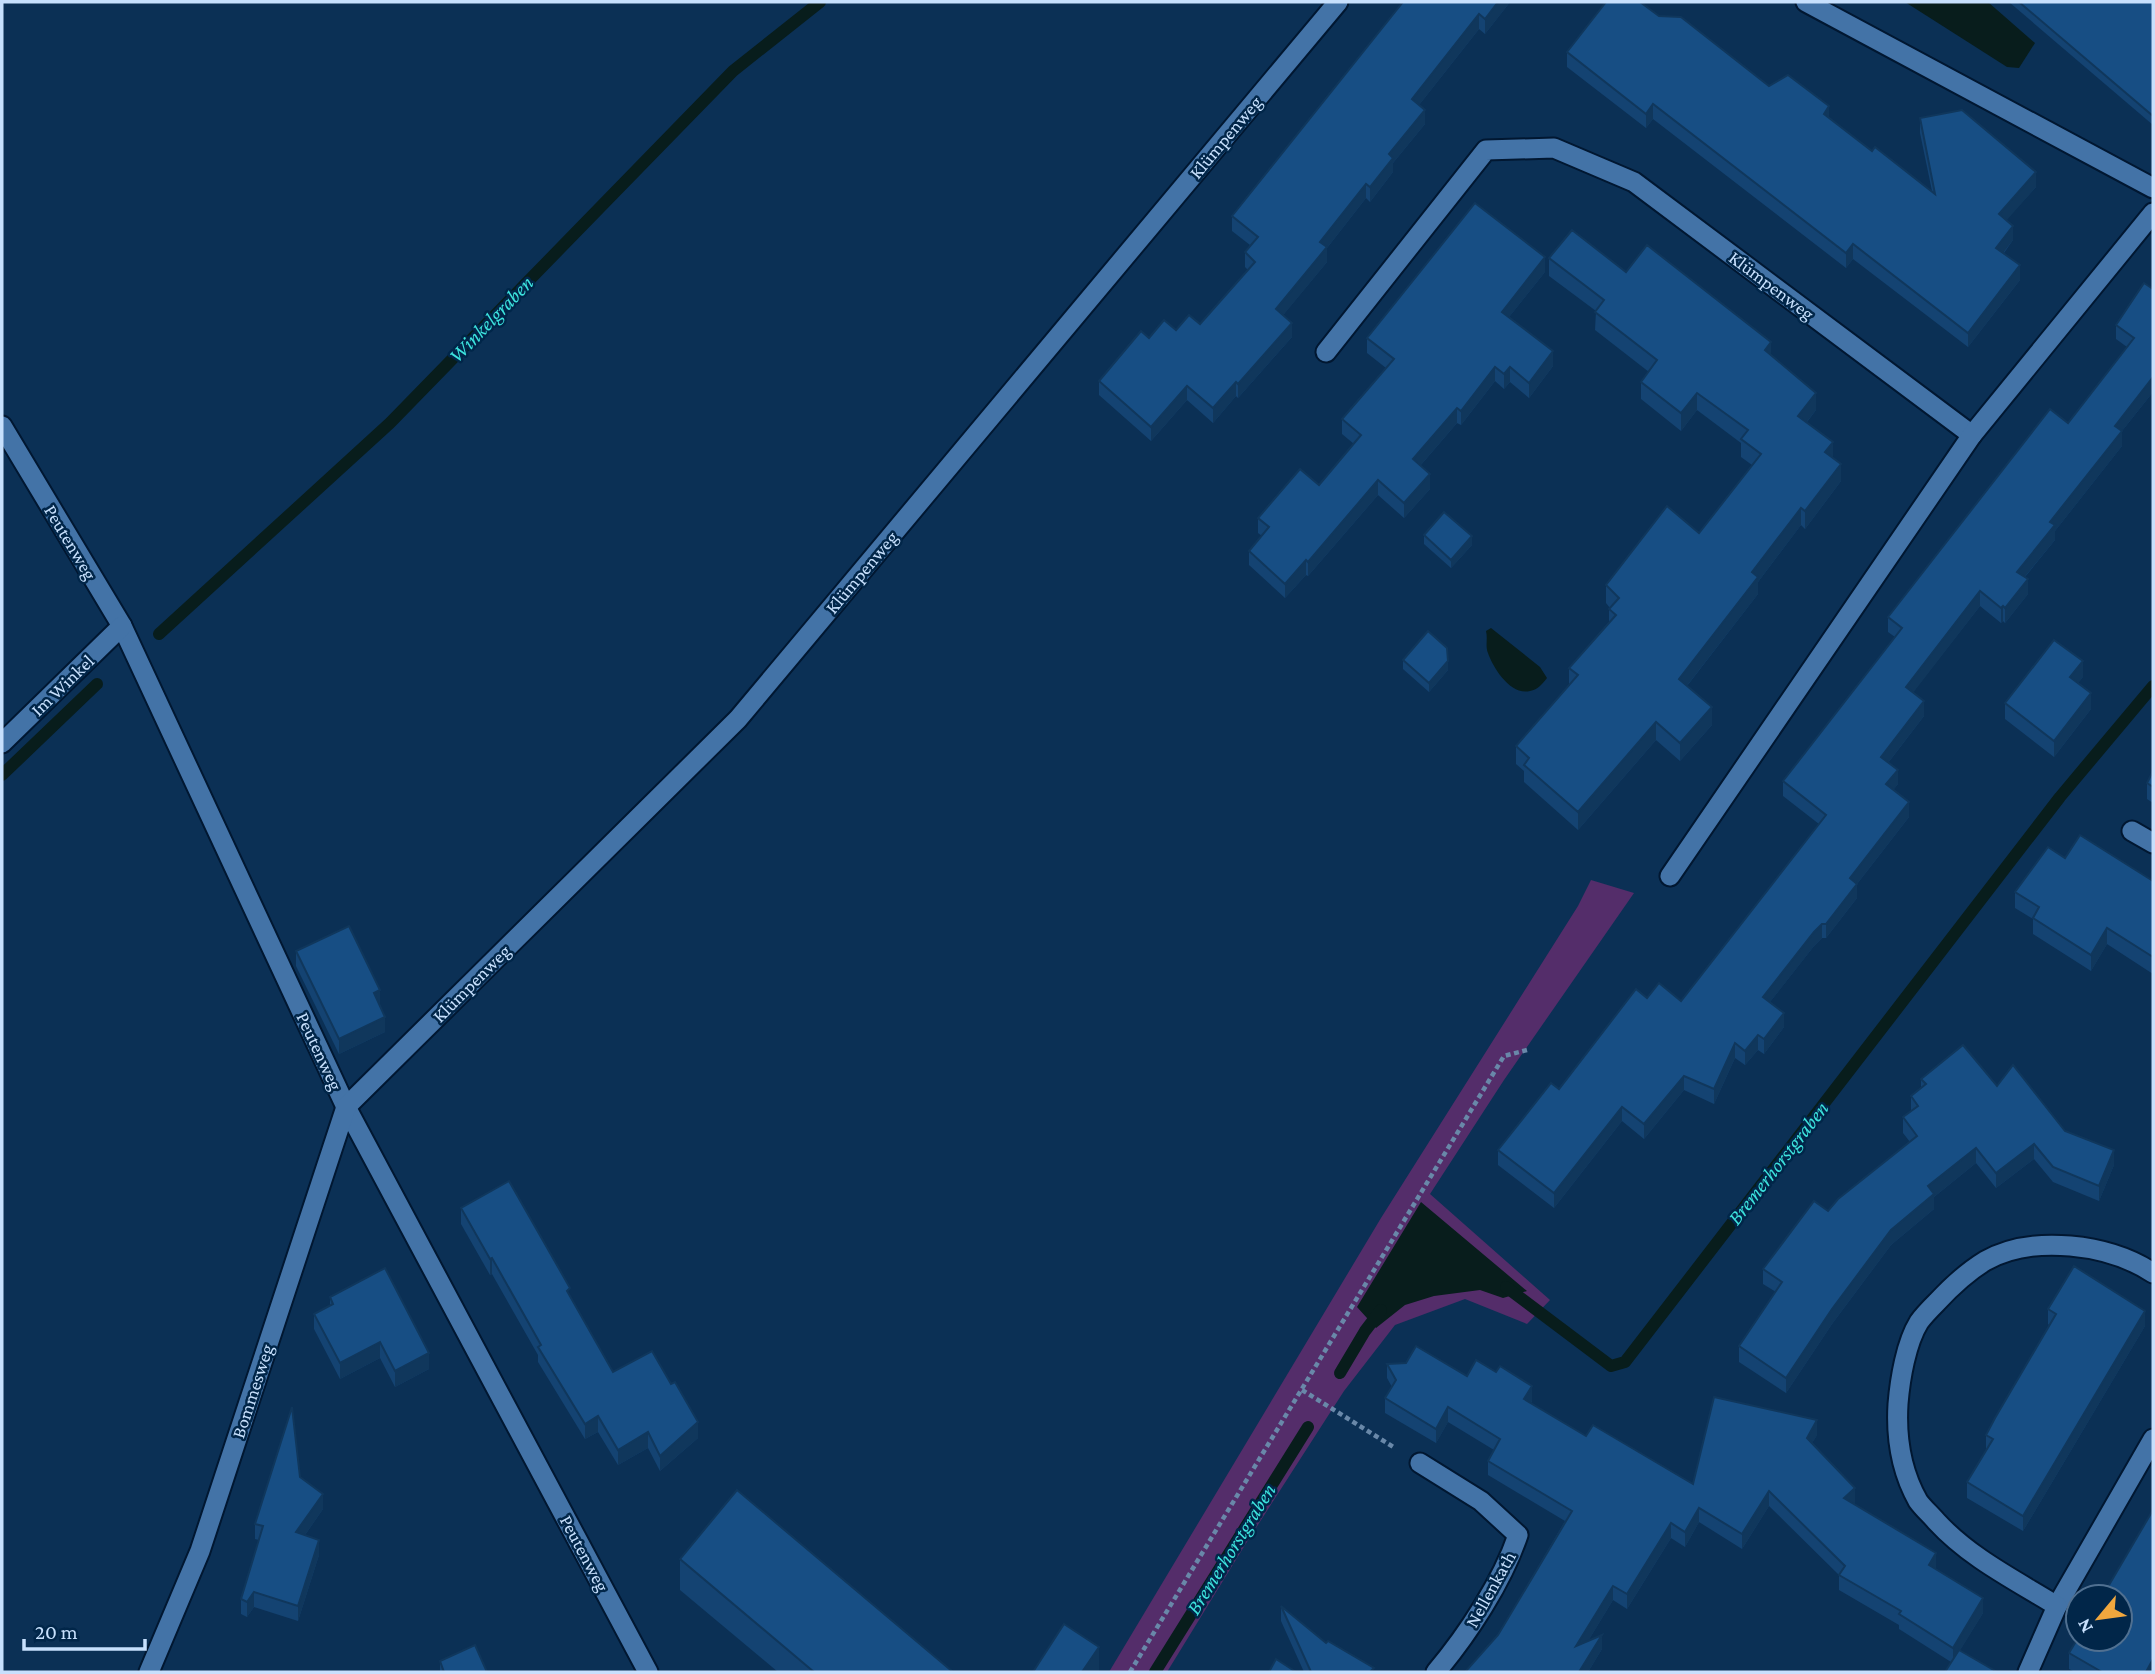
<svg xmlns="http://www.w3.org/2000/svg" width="2155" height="1674" viewBox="0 0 2155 1674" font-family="'Crimson Pro',serif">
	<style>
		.green { fill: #542d6a }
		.water { fill: #081d1c }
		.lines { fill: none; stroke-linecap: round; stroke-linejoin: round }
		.stream { stroke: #081d1c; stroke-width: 12 }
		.minor-casing { stroke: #011731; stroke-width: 23 }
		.path { stroke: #6988a9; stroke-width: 4.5; stroke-dasharray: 5 3.5; stroke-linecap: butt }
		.minor { stroke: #4373a7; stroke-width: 19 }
		.wall { fill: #144372 }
		.shaded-wall { fill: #10375c }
		.building { fill: #174e84; stroke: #10375c; stroke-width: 2 }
		.labels { text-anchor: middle; stroke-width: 5; stroke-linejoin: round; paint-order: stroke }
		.street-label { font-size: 19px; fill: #c7e0fd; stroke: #012649 }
		.water-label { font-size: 21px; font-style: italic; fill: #3ce2dd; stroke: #012649 }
	</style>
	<rect width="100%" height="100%" fill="#0b3055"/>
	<polygon class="green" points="1591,880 1634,893 1504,1080 1430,1194 1550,1300 1527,1324 1465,1299 1395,1325 1344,1391 1245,1545 1167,1672 1109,1672 1381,1218 1578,906"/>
	<g class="water">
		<polygon points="1905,2 1988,2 2035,43 2019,68 2007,67"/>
		<path d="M 1491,628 L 1540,667 L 1547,678 C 1543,683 1538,690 1530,691 C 1511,696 1493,668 1488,653 C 1485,646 1488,639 1486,631 Z"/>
		<polygon points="1421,1202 1527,1291 1503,1298 1480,1290 1434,1296 1405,1305 1376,1328 1357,1307"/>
	</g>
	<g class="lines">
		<g class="stream">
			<polyline points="159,634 390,423 733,71 820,2"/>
			<polyline points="2,775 97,684"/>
			<polyline points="1506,1287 1611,1366 1625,1362 2060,797 2153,686"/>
			<polyline points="1340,1373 1365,1331 1381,1310"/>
			<polyline points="1155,1672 1308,1427"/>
		</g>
		<g class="minor-casing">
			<g id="minor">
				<polyline points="1806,2 2153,188"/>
				<polyline points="1326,352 1486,150 1554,148 1634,182 1972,435"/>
				<polyline points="2,426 122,626 346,1107 648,1672"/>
				<polyline points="2,743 122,626"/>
				<polyline points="2132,831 2153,843"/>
				<polyline points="1670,876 1972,435 2153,213"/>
				<path d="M 1420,1463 L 1481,1501 L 1518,1535 C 1502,1582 1468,1634 1436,1672"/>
				<polyline points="2057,1606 2153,1439"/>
				<polyline points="149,1672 200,1551 346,1107 738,719 1338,2"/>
				<path d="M 2028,1672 L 2057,1606 C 2015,1580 1970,1558 1936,1521 C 1930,1514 1923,1508 1918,1501 C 1901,1471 1896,1437 1898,1404 C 1900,1379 1906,1343 1919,1322 C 1924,1315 1931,1308 1937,1302 C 1951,1287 1967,1272 1985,1261 C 2033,1234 2109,1244 2153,1273"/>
			</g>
		</g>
		<g class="path">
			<polyline points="1302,1390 1395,1448"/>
			<polyline points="1130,1672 1504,1056 1527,1050"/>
		</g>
		<use href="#minor" class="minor"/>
	</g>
	<g class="wall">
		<polygon points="1403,2 1510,2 1485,34 1479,29 1419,105 1425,124 1393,163 1393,172 1370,202 1366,198 1327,248 1327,262 1283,315 1292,337 1238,398 1236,396 1213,423 1187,400 1151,441 1099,395 1099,381 1149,338 1176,330 1200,324 1248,270 1245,267 1245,252 1250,245 1232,231 1232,216"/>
		<polygon points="2009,2 2153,2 2153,125"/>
		<polygon points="1659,16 1769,86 1829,118 1872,151 1932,191 1920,133 1920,118 2036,187 2006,220 2013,240 2004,253 2020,280 1968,347 1853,259 1846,268 1653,119 1646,128 1567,67 1567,52"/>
		<polygon points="1549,258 1626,272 1771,356 1816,410 1807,422 1833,457 1841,481 1805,529 1801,525 1758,582 1758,594 1687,686 1712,725 1680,761 1656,740 1578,830 1524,782 1524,771 1516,764 1516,746 1569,685 1569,668 1609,622 1609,609 1610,608 1606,603 1606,585 1699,533 1752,465 1741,457 1741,443 1697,410 1681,431 1641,399 1641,382 1649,372 1595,330 1596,311 1549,276"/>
		<polygon points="1545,272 1509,317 1553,366 1529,398 1510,382 1504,389 1495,381 1461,425 1457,423 1420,466 1430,489 1404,518 1378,495 1308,576 1306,575 1285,598 1249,565 1249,551 1262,536 1258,533 1258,518 1319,485 1354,444 1342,434 1342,419 1386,368 1367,353 1367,338"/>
		<polygon points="2153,289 2153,392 2122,431 2122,446 2055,531 2055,540 2025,577 2028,594 2005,623 2003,621 2001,623 1980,606 1913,692 1924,716 1888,763 1898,784 1893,790 1909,817 1857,884 1857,898 1826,938 1822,938 1814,946 1770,1002 1784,1027 1764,1054 1758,1050 1745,1065 1735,1058 1714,1104 1684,1090 1644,1139 1622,1121 1554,1208 1498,1165 1498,1150 1647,998 1681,1001 1819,824 1783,796 1783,781 1895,637 1888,632 1888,617 2068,423 2127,347 2116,339 2116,325"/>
		<polygon points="1424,535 1472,545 1451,568 1424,544"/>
		<polygon points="1403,660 1448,670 1429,692 1403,669"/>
		<polygon points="2083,677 2078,683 2091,709 2054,757 2005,719 2005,703"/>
		<polygon points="2153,771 2153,803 2147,799 2147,783"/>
		<polygon points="2065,858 2153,881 2153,974 2107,944 2091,971 2033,934 2033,919 2015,908 2015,892"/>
		<polygon points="296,951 380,1005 385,1032 339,1054 296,966"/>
		<polygon points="1921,1079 1997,1086 2065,1131 2114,1165 2099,1201 2053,1182 2034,1159 1996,1188 1976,1163 1934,1197 1934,1209 1891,1245 1832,1324 1786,1393 1739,1362 1739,1346 1776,1292 1763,1284 1763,1269 1910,1142 1903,1133 1903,1117 1911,1111 1911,1096 1921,1087"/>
		<polygon points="461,1208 570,1297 613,1372 698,1438 660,1471 648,1448 618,1465 598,1432 585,1439 538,1362 538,1355 492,1274 490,1275 461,1224"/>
		<polygon points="330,1297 429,1369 395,1387 380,1358 340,1379 314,1329 314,1314 330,1306"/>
		<polygon points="2048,1309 2145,1326 2023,1531 1967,1498 1967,1482 1986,1450 1986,1435 2049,1325 2048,1324"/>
		<polygon points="1387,1364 1467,1376 1532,1401 1531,1403 1586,1436 1693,1484 1817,1435 1812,1443 1855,1503 1854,1504 1936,1568 1935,1569 1983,1613 1960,1650 1951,1662 1899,1629 1899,1625 1839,1590 1839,1575 1769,1506 1742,1549 1699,1522 1685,1547 1671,1538 1627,1609 1613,1600 1588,1641 1602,1649 1588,1672 1465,1672 1498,1635 1565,1521 1488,1475 1488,1461 1494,1450 1448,1422 1436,1443 1385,1413 1385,1398 1392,1387 1387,1378"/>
		<polygon points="300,1477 323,1509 305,1535 319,1555 298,1621 254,1607 247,1617 241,1614 241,1599 259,1540 255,1539 255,1524"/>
		<polygon points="680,1559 953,1672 778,1672 680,1590"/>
		<polygon points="1281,1606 1326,1643 1374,1672 1304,1672 1281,1621"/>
		<polygon points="2069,1653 2153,1672 2075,1672 2069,1669"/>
		<polygon points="440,1661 487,1672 440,1672"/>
	</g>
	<g class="shaded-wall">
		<polygon points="1498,2 1510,2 1485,34 1485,19"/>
		<polygon points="1479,14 1479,29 1412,114 1412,99"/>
		<polygon points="1653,104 1653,119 1646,128 1646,114"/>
		<polygon points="1829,106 1829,121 1824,114"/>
		<polygon points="1425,110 1425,124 1393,163 1393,172 1370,202 1370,187 1389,154"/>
		<polygon points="2036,172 2036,187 1999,229 1999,214"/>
		<polygon points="1366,184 1366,198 1327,248 1327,262 1276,324 1276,309 1320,242"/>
		<polygon points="2013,226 2013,240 1996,262 1996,248"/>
		<polygon points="1853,244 1853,259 1846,268 1846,253"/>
		<polygon points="1545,257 1545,272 1502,326 1502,312"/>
		<polygon points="2020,265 2020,280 1968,347 1968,333"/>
		<polygon points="1292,323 1292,337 1238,398 1238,384"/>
		<polygon points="1771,342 1771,359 1765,350"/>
		<polygon points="1553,351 1553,366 1529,398 1529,383"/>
		<polygon points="1495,367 1495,381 1461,425 1461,411"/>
		<polygon points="1510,367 1510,382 1504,389 1504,374"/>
		<polygon points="2153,377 2153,392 2122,431 2122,446 2055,531 2055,540 2017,586 2017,572 2115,426"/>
		<polygon points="1236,382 1236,396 1213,423 1213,408"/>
		<polygon points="1187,386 1187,400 1151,441 1151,427"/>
		<polygon points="1697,393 1697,410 1681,431 1681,413"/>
		<polygon points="1816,393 1816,410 1798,433 1798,416"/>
		<polygon points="1457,408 1457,423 1413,474 1413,459"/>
		<polygon points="1833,442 1833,459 1825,452"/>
		<polygon points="1841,464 1841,481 1805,529 1805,511"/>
		<polygon points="1430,474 1430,489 1404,518 1404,503"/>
		<polygon points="1378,480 1378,495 1308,576 1308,562"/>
		<polygon points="1801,508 1801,525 1758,582 1758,594 1679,696 1679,679 1752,572"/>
		<polygon points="1472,536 1472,545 1451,568 1451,560"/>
		<polygon points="1306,560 1306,575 1285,598 1285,584"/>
		<polygon points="2028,579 2028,594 2005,623 2005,608"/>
		<polygon points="1980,591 1980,606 1906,702 1906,687"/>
		<polygon points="2003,606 2003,621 2001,623 2001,608"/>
		<polygon points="1448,661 1448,670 1429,692 1429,683"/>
		<polygon points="2083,661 2083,677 2070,693 2070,677"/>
		<polygon points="2091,693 2091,709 2054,757 2054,741"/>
		<polygon points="1924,701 1924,716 1881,772 1881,757"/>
		<polygon points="1712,707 1712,725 1680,761 1680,743"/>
		<polygon points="1656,722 1656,740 1578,830 1578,812"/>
		<polygon points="1898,770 1898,784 1886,799 1886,784"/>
		<polygon points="1909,802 1909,817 1850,893 1850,878"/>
		<polygon points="1857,884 1857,898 1826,938 1826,924"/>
		<polygon points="1822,924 1822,938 1814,946 1763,1011 1763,997 1814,932"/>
		<polygon points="2107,928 2107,944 2091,971 2091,955"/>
		<polygon points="380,990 380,1005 374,993"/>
		<polygon points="1784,1013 1784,1027 1764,1054 1764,1039"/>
		<polygon points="385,1017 385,1032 339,1054 339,1039"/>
		<polygon points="1758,1035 1758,1050 1745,1065 1745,1051"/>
		<polygon points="1735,1043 1735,1058 1714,1104 1714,1089"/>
		<polygon points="1684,1076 1684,1090 1644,1139 1644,1124"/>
		<polygon points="1622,1107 1622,1121 1554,1208 1554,1193"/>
		<polygon points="2034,1144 2034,1159 1996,1188 1996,1173"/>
		<polygon points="1976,1148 1976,1163 1934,1197 1934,1209 1891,1245 1832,1324 1786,1393 1786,1378 1832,1309 1891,1230 1928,1186"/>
		<polygon points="2114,1150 2114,1165 2099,1201 2099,1186"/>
		<polygon points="492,1258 492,1274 490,1275 490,1259"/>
		<polygon points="2145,1311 2145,1326 2023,1531 2023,1516"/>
		<polygon points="380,1342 380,1358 340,1379 340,1363"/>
		<polygon points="429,1353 429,1369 395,1387 395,1371"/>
		<polygon points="1532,1386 1532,1401 1524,1414 1524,1399"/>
		<polygon points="1448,1407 1448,1422 1436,1443 1436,1429"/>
		<polygon points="598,1416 598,1432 585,1439 585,1424"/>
		<polygon points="1817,1420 1817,1435 1807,1452 1807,1438"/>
		<polygon points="698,1422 698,1438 660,1471 660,1456"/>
		<polygon points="648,1432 648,1448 618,1465 618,1450"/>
		<polygon points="1855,1488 1855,1503 1844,1513 1844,1498"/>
		<polygon points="1769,1491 1769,1506 1742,1549 1742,1534"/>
		<polygon points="323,1494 323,1509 296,1548 296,1532"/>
		<polygon points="1699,1508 1699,1522 1685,1547 1685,1532"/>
		<polygon points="1671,1523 1671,1538 1627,1609 1627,1594"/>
		<polygon points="319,1540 319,1555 298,1621 298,1606"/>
		<polygon points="1936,1553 1936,1568 1929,1580 1929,1565"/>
		<polygon points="1613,1586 1613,1600 1576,1661 1576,1646"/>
		<polygon points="254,1592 254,1607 247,1617 247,1602"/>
		<polygon points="1983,1598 1983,1613 1953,1662 1953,1648"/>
		<polygon points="1602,1635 1602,1649 1588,1672 1579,1672"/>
		<polygon points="1099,1647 1099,1672 1082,1672"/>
		<polygon points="2153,1659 2153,1672 2146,1672"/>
	</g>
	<g class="building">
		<polygon points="1403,2 1498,2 1485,19 1479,14 1412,99 1425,110 1389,154 1393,158 1370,187 1366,184 1320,242 1327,247 1276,309 1292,323 1238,384 1236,382 1213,408 1187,386 1151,427 1099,381 1141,331 1149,338 1164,320 1176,330 1189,315 1200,324 1255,262 1245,252 1258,237 1232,216"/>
		<polygon points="1606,2 1640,2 1659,16 1681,17 1769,86 1788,75 1829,106 1824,114 1872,151 1875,147 1935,194 1920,118 1962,110 2036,172 1999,214 2013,226 1996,248 2020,265 1968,333 1853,244 1846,253 1653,104 1646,114 1567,52"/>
		<polygon points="2019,2 2153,2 2153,116"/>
		<polygon points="1475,203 1545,257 1502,312 1553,351 1529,383 1510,367 1504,374 1495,367 1461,411 1457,408 1413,459 1430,474 1404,503 1378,480 1308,562 1306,560 1285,584 1249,551 1269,527 1258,518 1300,469 1319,485 1361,435 1342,419 1394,359 1367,338"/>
		<polygon points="1572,230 1626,272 1647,245 1771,342 1765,350 1816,393 1798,416 1833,442 1825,452 1841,464 1805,511 1801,508 1752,572 1758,577 1679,679 1712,707 1680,743 1656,722 1578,812 1524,765 1529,758 1516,746 1578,675 1569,668 1616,615 1609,609 1619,598 1606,585 1667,506 1699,533 1761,454 1741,439 1748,430 1697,393 1681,413 1641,382 1657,360 1595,312 1604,300 1549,258"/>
		<polygon points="2144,283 2153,289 2153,377 2115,426 2122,431 2050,522 2055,525 2017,572 2028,579 2005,608 2003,606 2001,608 1980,591 1906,687 1924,701 1881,757 1898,770 1886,784 1909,802 1850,878 1857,884 1826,924 1822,924 1814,932 1763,997 1784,1013 1764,1039 1758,1035 1745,1051 1735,1043 1714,1089 1684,1076 1644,1124 1622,1107 1554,1193 1498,1150 1551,1083 1559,1089 1636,989 1647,998 1659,983 1681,1001 1826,815 1783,781 1902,628 1888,617 2050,409 2068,423 2134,338 2116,325"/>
		<polygon points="1444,512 1472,536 1451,560 1424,535"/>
		<polygon points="1428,631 1447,648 1448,661 1429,683 1403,660"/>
		<polygon points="2054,640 2083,661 2070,677 2091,693 2054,741 2005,703"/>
		<polygon points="2153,771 2153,787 2147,783"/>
		<polygon points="2080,835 2153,881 2153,957 2107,928 2091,955 2033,918 2039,907 2015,892 2048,847 2065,858"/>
		<polygon points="349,926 380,990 374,993 385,1017 339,1039 296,951"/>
		<polygon points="1963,1045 1997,1086 2013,1065 2065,1131 2114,1150 2099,1186 2053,1167 2034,1144 1996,1173 1976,1148 1928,1186 1934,1194 1891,1230 1832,1309 1786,1378 1739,1346 1782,1282 1763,1269 1814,1201 1828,1211 1838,1199 1917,1136 1903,1117 1918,1106 1911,1096 1926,1084 1921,1079"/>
		<polygon points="509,1181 570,1288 567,1291 613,1372 652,1351 671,1384 675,1382 698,1422 660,1456 648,1432 618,1450 598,1416 585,1424 538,1347 541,1345 492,1258 490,1259 461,1208"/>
		<polygon points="2074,1266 2145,1311 2023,1516 1967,1482 1993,1439 1986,1435 1995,1418 2056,1314 2048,1309"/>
		<polygon points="385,1268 429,1353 395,1371 380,1342 340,1363 314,1314 333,1304 330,1297"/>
		<polygon points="1416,1346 1467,1376 1476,1360 1496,1372 1500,1366 1532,1386 1524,1399 1586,1436 1593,1425 1693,1484 1714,1397 1817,1420 1807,1438 1855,1488 1844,1498 1936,1553 1929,1565 1983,1598 1953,1648 1899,1614 1901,1611 1839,1575 1845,1566 1769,1491 1742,1534 1699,1508 1685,1532 1671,1523 1627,1594 1613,1586 1576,1646 1602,1635 1579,1672 1465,1672 1498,1635 1572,1511 1488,1461 1500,1439 1448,1407 1436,1429 1385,1398 1396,1380 1387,1364 1406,1363"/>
		<polygon points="292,1407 300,1477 323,1494 296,1532 319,1540 298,1606 254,1592 247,1602 241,1599 263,1526 255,1524"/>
		<polygon points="737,1490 953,1672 814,1672 680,1559"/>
		<polygon points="2153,1510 2153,1659 2146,1672 2102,1672 2069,1653 2078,1638 2078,1639 2120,1639 2120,1597 2102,1597"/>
		<polygon points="1281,1606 1326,1643 1328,1641 1374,1668 1370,1672 1311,1672"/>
		<polygon points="1064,1624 1099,1647 1082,1672 1033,1672"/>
		<polygon points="475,1645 487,1672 444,1672 440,1661"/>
		<polygon points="1959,1650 1997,1672 1945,1672"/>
		<polygon points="1276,1659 1296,1672 1269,1672"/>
	</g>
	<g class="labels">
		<g class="street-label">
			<text transform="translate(1225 137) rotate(-50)" y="7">Klümpenweg</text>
			<text transform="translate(1772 285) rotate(37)" y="7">Klümpenweg</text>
			<text transform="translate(71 542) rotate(59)" y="7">Peutenweg</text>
			<text transform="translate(861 572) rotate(-50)" y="7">Klümpenweg</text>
			<text transform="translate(62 685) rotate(-44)" y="7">Im Winkel</text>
			<text transform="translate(471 983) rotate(-45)" y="7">Klümpenweg</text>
			<text transform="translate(320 1051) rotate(65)" y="7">Peutenweg</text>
			<text transform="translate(252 1391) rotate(-72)" y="7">Bommesweg</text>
			<text transform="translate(585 1553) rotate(62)" y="7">Peutenweg</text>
			<text transform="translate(1490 1589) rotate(-61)" y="7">Nellenkath</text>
		</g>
		<g class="water-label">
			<text transform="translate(491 319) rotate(-46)" y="7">Winkelgraben</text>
			<text transform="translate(1778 1163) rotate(-52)" y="7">Bremerhorstgraben</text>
			<text transform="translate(1231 1549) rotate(-58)" y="7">Bremerhorstgraben</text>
		</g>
	</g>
	<rect width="2155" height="1674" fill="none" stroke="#c7e0fd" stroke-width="7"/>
	<g transform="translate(2099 1618) rotate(241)"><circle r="33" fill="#012649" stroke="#507091" stroke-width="2"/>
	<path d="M0-5L12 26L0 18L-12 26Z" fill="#f0a73e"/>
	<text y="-10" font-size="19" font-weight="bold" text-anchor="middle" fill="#c7e0fd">N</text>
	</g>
	<path d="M24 1639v10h121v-10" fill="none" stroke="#c7e0fd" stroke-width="3.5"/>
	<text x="35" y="1639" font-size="21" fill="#c7e0fd" stroke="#012649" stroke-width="5" paint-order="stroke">20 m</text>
</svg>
